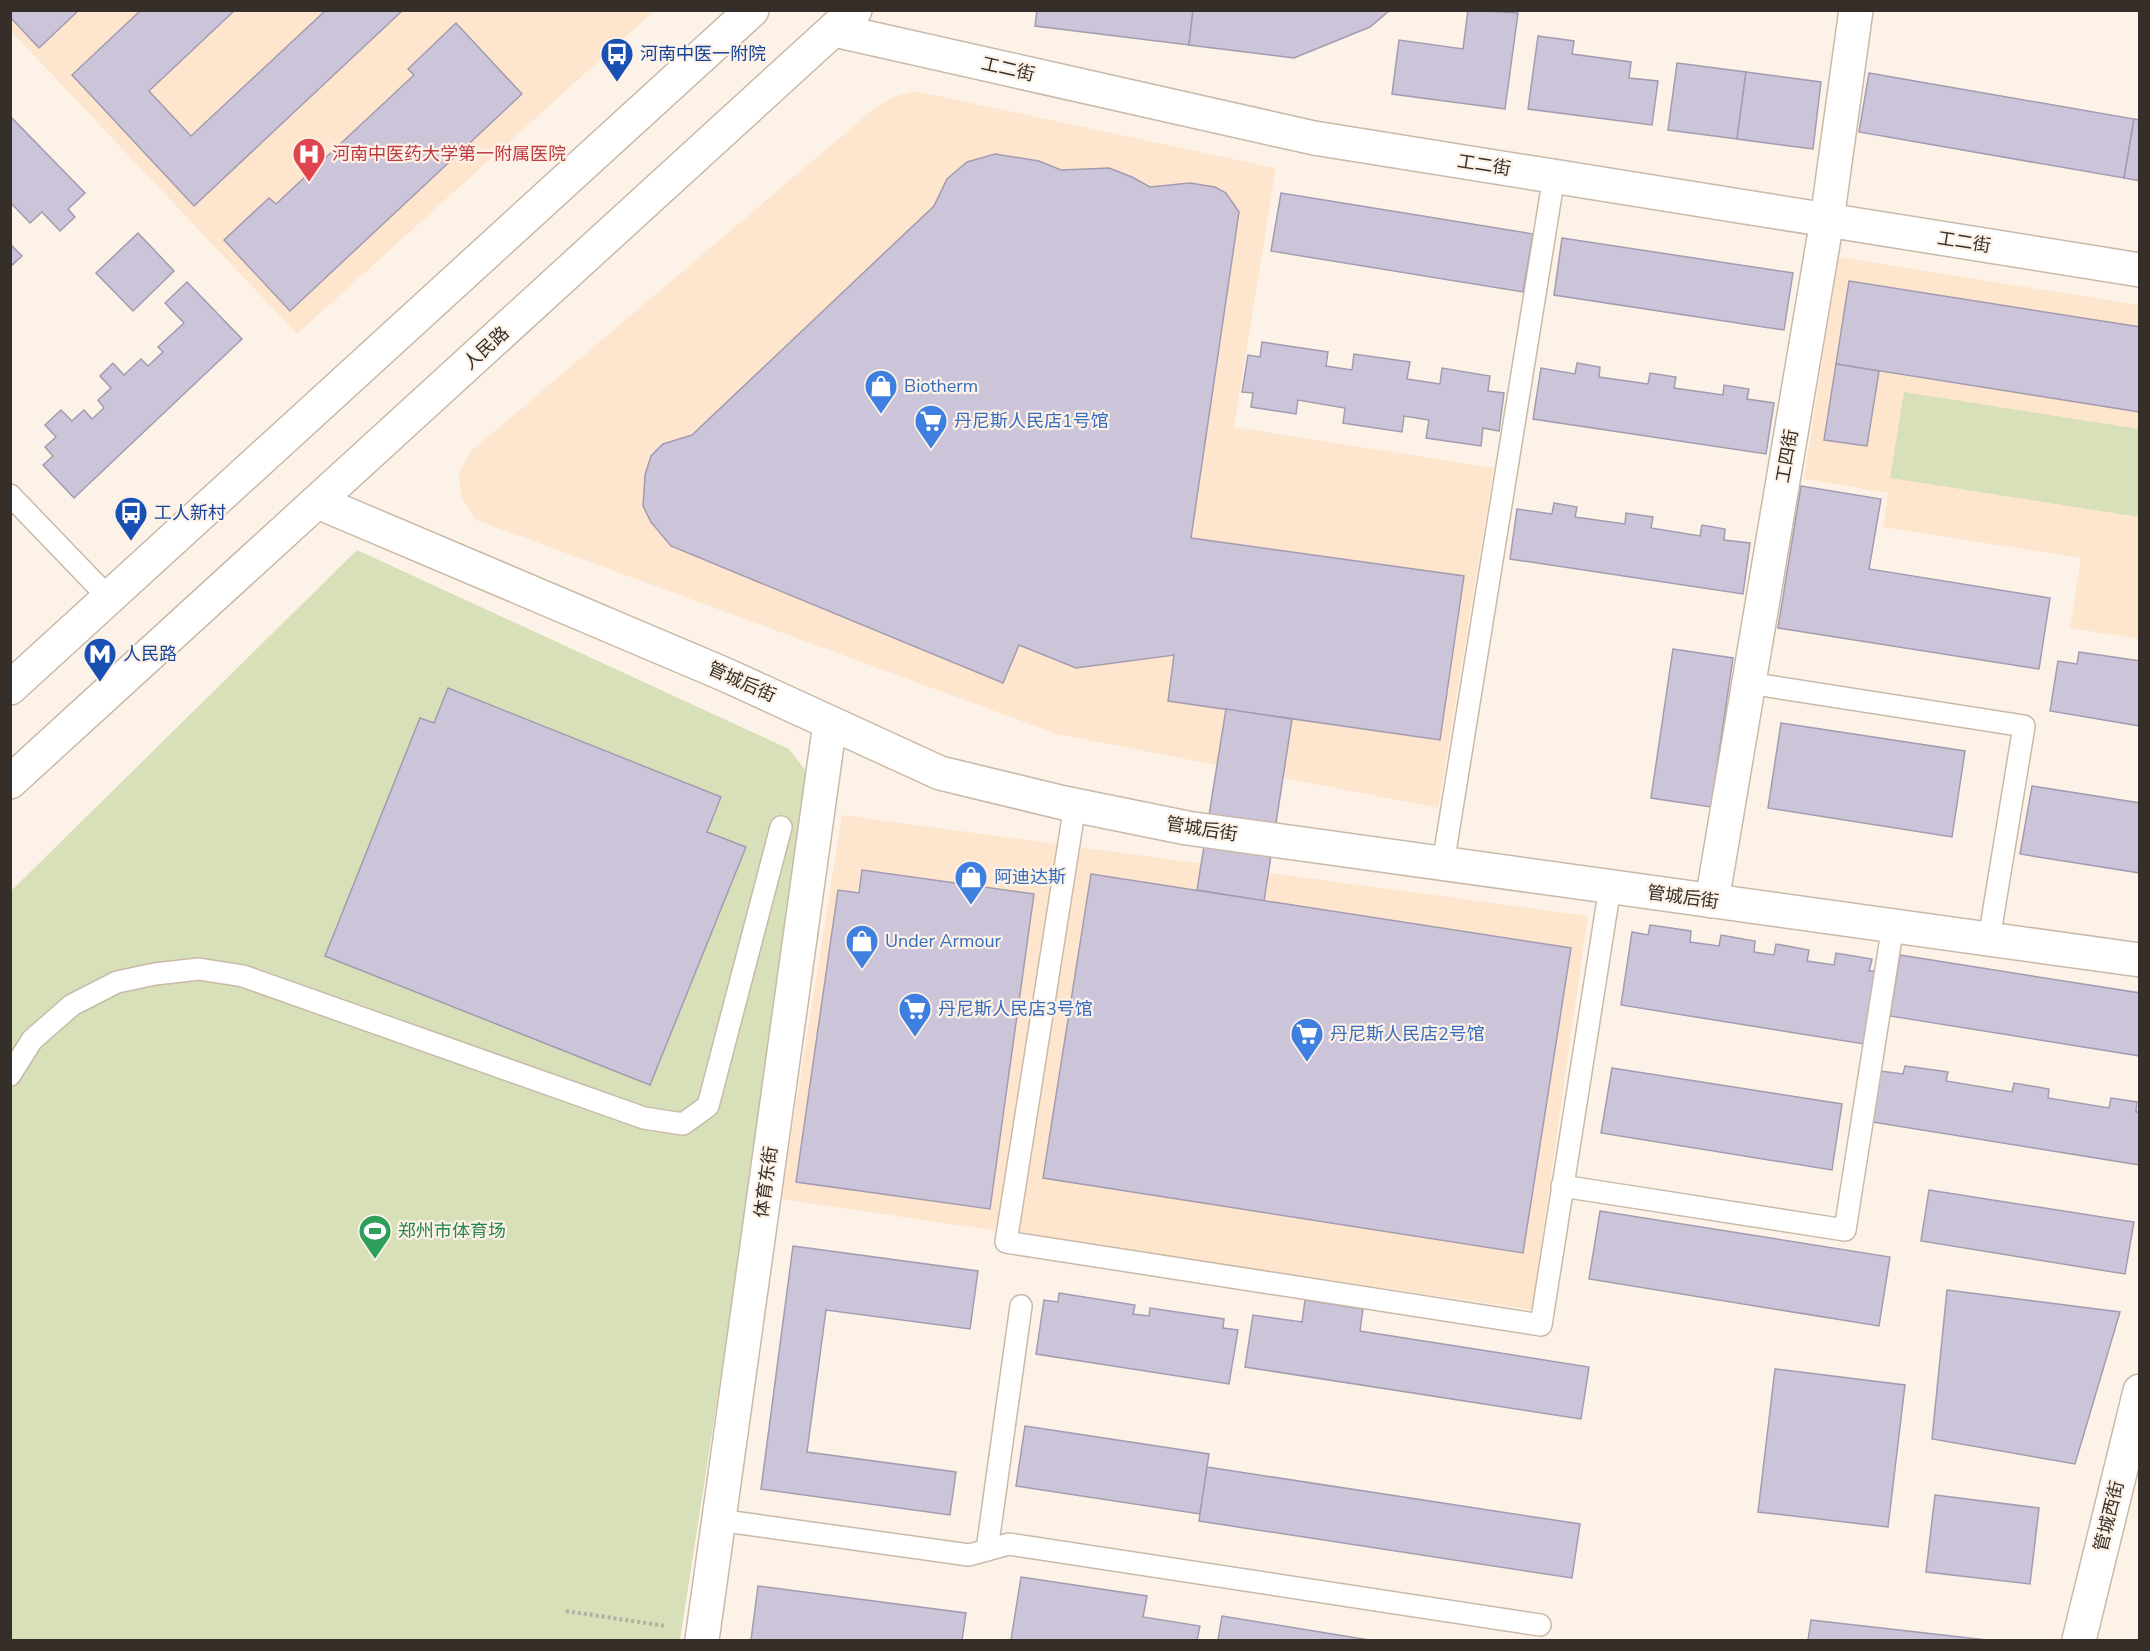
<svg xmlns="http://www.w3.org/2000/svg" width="2150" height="1651" viewBox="0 0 2150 1651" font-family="'Nunito Sans','Noto Sans SC',sans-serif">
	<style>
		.built { fill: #fee6ce }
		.green { fill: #d7e0b9 }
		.building { fill: #ccc4d9; stroke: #a39bb0; stroke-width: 1.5 }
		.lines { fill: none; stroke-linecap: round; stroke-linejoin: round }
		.service-casing { stroke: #cab9a8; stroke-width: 24 }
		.minor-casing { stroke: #cab9a8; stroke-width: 36 }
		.primary-casing { stroke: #cab9a8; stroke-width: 36 }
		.path { stroke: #b6ada3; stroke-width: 4; stroke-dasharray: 3 3; stroke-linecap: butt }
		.service { stroke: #fff; stroke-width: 21 }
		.minor { stroke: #fff; stroke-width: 33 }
		.primary { stroke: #fff; stroke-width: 33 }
		.labels { text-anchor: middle; stroke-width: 4.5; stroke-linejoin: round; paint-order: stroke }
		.transit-label { font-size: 18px; fill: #164399; stroke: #fdf2e7; text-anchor: start }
		.street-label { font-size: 18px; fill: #362f29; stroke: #fdf2e7 }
		.health-label { font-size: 18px; fill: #be3a42; stroke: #fdf2e7; text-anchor: start }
		.shop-label { font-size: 18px; fill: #366cbe; stroke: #fdf2e7; text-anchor: start }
		.leisure-label { font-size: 18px; fill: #27864d; stroke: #fdf2e7; text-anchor: start }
	</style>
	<rect width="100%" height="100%" fill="#fdf2e7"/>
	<g class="built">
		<polygon points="11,10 654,11 297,334 11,31"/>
		<polygon points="915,91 1276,168 1234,427 1494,468 1438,808 1057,734 476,520 461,497 459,473 470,452 876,107 891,98"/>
		<polygon points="1838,257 2139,305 2139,639 2070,628 2081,558 1883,527 1888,493 1804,479"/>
		<polygon points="842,815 1588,916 1532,1310 781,1199"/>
	</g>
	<g class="green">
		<polygon points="1904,392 2139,429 2139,517 1890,478"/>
		<polygon points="357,550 789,749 806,771 812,786 680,1640 11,1640 11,891"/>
	</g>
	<g class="building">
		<polygon points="10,10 79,10 39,48 10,17"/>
		<polygon points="141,10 235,10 149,91 191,136 326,10 403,10 194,206 72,75"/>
		<polygon points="1037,10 1193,10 1189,45 1035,26"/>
		<polygon points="1193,10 1390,10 1370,27 1294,58 1189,45"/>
		<polygon points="1468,10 1518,13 1505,109 1392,94 1399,40 1463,49"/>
		<polygon points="456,23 522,94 290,311 224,240 269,198 276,204 414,75 408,69"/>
		<polygon points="1538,36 1574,41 1572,54 1631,62 1629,78 1658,81 1652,125 1528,109"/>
		<polygon points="1677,63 1746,72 1737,139 1668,130"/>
		<polygon points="1746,72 1821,82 1813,149 1737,139"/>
		<polygon points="1869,73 2134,119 2124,178 1859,132"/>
		<polygon points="10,116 85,193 68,209 75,217 60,231 42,212 30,223 10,202"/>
		<polygon points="2134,119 2140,120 2140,181 2124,178"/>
		<polygon points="995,154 1039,161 1061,170 1109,168 1132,177 1150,187 1190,183 1215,187 1226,193 1239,212 1191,538 1464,576 1440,740 1168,701 1174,655 1076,668 1019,645 1003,683 671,546 651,522 643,506 645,475 651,456 663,444 692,435 934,206 947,179 967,162"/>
		<polygon points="1281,193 1533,234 1523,292 1271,251"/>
		<polygon points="138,233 174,271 133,311 96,273"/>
		<polygon points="1562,238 1793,273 1784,330 1554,295"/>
		<polygon points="10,244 22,256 10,267"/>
		<polygon points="1849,281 2140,327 2140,412 1836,364"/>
		<polygon points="187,282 242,339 74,498 43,465 53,456 45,447 56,437 45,425 61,410 72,421 84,410 92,419 104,408 98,400 111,388 100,376 113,363 124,375 141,359 148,366 163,352 158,347 184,323 165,303"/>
		<polygon points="1262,342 1328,352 1326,366 1352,370 1354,354 1410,362 1407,379 1440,384 1442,368 1490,376 1488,391 1504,393 1499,431 1483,428 1481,446 1426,438 1429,420 1404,416 1402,432 1343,423 1345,408 1298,400 1296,414 1251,407 1253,393 1242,392 1248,355 1260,357"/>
		<polygon points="1577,363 1600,367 1599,377 1648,384 1650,373 1676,377 1674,388 1723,395 1724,385 1749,389 1747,399 1774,403 1766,454 1533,419 1541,368 1575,374"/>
		<polygon points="1836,364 1879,371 1867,446 1824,440"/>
		<polygon points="1801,486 1881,499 1869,569 2050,598 2039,669 1778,628"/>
		<polygon points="1554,503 1577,507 1575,517 1625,524 1626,513 1653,517 1651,528 1700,536 1702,525 1725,529 1724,540 1750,543 1743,594 1510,559 1517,509 1552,514"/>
		<polygon points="1673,649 1733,658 1711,807 1651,798"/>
		<polygon points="2079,652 2140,661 2140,726 2050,711 2058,661 2077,664"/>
		<polygon points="448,688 721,797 707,832 746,847 650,1085 325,956 420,718 434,723"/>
		<polygon points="1226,709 1292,719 1264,901 1197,890"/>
		<polygon points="1781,723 1965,751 1952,837 1768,808"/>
		<polygon points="2032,786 2140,803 2140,873 2020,854"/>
		<polygon points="862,870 1034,894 990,1209 796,1182 838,890 859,893"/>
		<polygon points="1091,874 1571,948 1523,1253 1043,1178"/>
		<polygon points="1650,925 1691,931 1690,942 1719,946 1721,935 1755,941 1754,952 1774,955 1776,944 1809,950 1807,961 1834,965 1836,953 1872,959 1869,971 1876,971 1864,1044 1621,1005 1632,932 1648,935"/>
		<polygon points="1900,955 2140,993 2140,1056 1890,1016"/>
		<polygon points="1905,1066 1948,1072 1946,1081 2012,1092 2014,1083 2049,1089 2048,1098 2109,1108 2111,1098 2137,1102 2136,1112 2140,1112 2140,1165 1872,1122 1880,1071 1903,1074"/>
		<polygon points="1612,1068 1842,1104 1832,1170 1601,1133"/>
		<polygon points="1929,1190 2134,1222 2125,1274 1921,1241"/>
		<polygon points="1600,1211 1890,1257 1879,1326 1589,1279"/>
		<polygon points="793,1246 978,1271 970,1329 826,1310 807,1452 956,1472 950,1515 761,1489"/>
		<polygon points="1947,1290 2120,1312 2075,1464 1932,1439"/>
		<polygon points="1059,1293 1135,1305 1133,1314 1149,1316 1150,1308 1224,1319 1223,1328 1238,1330 1229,1384 1036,1354 1044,1300 1058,1302"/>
		<polygon points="1305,1300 1363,1309 1360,1331 1589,1367 1581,1419 1245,1367 1253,1315 1302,1322"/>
		<polygon points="1775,1369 1905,1385 1888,1527 1758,1512"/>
		<polygon points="1025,1426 1209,1454 1200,1514 1016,1486"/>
		<polygon points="1207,1467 1580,1524 1572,1578 1199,1521"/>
		<polygon points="1935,1495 2039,1508 2030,1584 1926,1572"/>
		<polygon points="1021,1577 1147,1596 1143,1617 1200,1626 1197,1640 1011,1640"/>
		<polygon points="758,1586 966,1613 962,1640 751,1640"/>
		<polygon points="1222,1616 1369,1640 1218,1640"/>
		<polygon points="1811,1620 1987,1640 1808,1640"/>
	</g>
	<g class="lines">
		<g class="service-casing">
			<g id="service">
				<polyline points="10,495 109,598"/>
				<polyline points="1749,683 2024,726 1992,921"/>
				<polyline points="1075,805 1006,1242 1541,1325 1610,887"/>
				<polyline points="1443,864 1554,176"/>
				<polyline points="10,1075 32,1040 72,1005 117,982 155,974 199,969 243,976 644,1118 683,1124 708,1106 781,827"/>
				<polyline points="1562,1186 1845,1230 1893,925"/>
				<polyline points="718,1520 969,1555 1009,1544 1540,1625"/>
				<polyline points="987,1550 1021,1306"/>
			</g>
		</g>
		<g class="minor-casing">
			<g id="minor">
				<polyline points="834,30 1314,138 2140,270"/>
				<polyline points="318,502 726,675 940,773 1064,803 1187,828 2140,960"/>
				<polyline points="1712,901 1827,220 1856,10"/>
				<polyline points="702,1640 830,723"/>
				<polyline points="2079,1640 2140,1391"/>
			</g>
		</g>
		<g class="primary-casing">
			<g id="primary">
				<polyline points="10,688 752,10"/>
				<polyline points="10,782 855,10"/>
			</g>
		</g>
		<polyline class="path" points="566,1611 666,1626"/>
		<use href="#service" class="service"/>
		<use href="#minor" class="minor"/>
		<use href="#primary" class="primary"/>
	</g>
	<defs>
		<g id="bus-pin" transform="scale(1.725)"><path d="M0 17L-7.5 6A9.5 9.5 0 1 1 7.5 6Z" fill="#1a4fb4" stroke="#fdf2e7"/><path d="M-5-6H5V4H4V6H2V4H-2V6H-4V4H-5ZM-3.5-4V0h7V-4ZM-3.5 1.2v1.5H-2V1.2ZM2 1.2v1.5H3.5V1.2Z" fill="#fff"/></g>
		<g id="hospital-pin" transform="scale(1.725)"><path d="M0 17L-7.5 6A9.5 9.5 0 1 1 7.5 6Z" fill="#e0444e" stroke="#fdf2e7"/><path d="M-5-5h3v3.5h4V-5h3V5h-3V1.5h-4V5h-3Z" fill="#fff"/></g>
		<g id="shop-pin" transform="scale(1.725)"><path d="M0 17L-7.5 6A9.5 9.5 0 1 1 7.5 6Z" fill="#3f7fe0" stroke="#fdf2e7"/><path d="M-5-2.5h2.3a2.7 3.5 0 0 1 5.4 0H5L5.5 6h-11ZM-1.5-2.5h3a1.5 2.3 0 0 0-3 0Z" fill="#fff"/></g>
		<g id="supermarket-pin" transform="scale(1.725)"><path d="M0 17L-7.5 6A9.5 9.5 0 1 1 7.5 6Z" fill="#3f7fe0" stroke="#fdf2e7"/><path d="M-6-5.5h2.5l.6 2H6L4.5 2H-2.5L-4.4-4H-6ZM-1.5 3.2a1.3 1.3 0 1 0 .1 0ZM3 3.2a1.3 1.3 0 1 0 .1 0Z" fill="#fff"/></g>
		<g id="metro-pin" transform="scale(1.725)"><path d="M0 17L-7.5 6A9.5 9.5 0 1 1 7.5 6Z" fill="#1a4fb4" stroke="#fdf2e7"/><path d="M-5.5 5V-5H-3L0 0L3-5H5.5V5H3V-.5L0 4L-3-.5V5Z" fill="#fff"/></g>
		<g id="stadium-pin" transform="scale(1.725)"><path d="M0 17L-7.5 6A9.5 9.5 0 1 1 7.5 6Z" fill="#2e9e5b" stroke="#fdf2e7"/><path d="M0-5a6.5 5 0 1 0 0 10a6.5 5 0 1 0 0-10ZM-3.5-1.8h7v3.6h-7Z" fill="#fff"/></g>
	</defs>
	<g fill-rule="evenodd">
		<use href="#bus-pin" x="617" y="54"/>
		<use href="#hospital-pin" x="309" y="154"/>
		<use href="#shop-pin" x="881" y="386"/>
		<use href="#supermarket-pin" x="931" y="421"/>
		<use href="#bus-pin" x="131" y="513"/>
		<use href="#metro-pin" x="100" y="654"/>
		<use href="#shop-pin" x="971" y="877"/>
		<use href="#shop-pin" x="862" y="941"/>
		<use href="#supermarket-pin" x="915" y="1009"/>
		<use href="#supermarket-pin" x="1307" y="1034"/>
		<use href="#stadium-pin" x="375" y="1231"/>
	</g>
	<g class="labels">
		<g class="transit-label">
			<text x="640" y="60">河南中医一附院</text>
			<text x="154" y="519">工人新村</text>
			<text x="123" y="660">人民路</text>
		</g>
		<g class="street-label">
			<text transform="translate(1008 69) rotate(13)" y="6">工二街</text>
			<text transform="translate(1484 165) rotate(9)" y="6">工二街</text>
			<text transform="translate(1964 242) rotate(9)" y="6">工二街</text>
			<text transform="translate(486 348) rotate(-42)" y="6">人民路</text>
			<text transform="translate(1787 456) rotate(-80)" y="6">工四街</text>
			<text transform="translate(742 682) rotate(24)" y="6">管城后街</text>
			<text transform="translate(1202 829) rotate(9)" y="6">管城后街</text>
			<text transform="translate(1683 897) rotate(8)" y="6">管城后街</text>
			<text transform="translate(766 1182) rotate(-82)" y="6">体育东街</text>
			<text transform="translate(2109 1516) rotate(-76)" y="6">管城西街</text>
		</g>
		<g class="health-label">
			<text x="332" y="160">河南中医药大学第一附属医院</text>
		</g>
		<g class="shop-label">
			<text x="904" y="392">Biotherm</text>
			<text x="954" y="427">丹尼斯人民店1号馆</text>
			<text x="994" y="883">阿迪达斯</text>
			<text x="885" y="947">Under Armour</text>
			<text x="938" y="1015">丹尼斯人民店3号馆</text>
			<text x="1330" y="1040">丹尼斯人民店2号馆</text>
		</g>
		<g class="leisure-label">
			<text x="398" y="1237">郑州市体育场</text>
		</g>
	</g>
	<rect width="2150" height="1651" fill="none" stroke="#362f29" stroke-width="24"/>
</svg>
